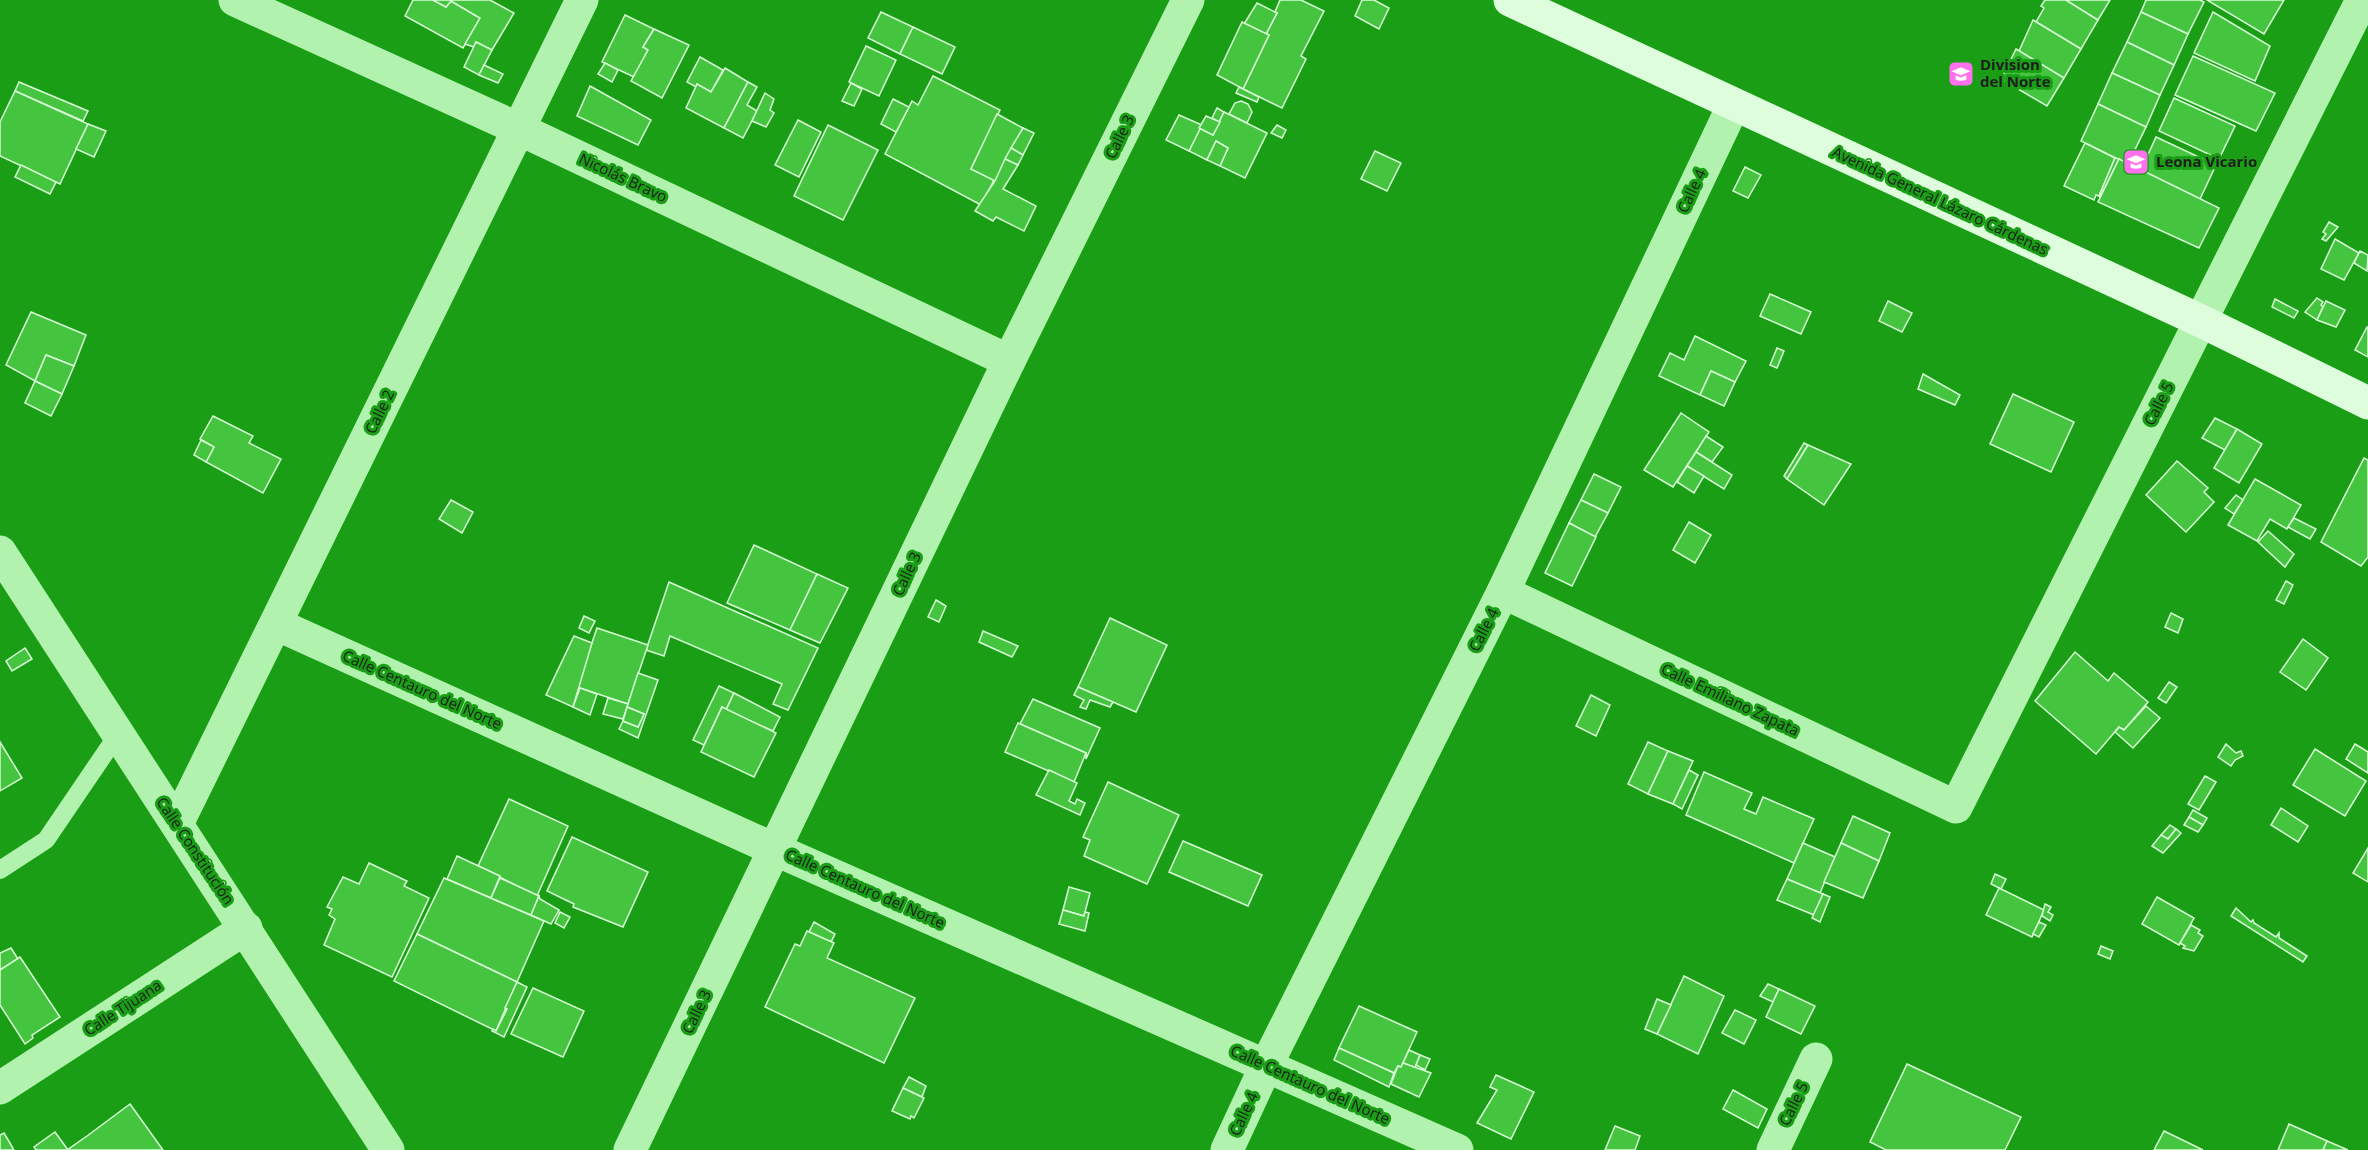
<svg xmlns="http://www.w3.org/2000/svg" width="2368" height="1150" viewBox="0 0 2368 1150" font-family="'Open Sans',sans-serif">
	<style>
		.building { fill: #44c43f; stroke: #d8fdd6; stroke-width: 1.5 }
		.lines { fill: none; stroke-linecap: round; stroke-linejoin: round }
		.lane { stroke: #b1f3ae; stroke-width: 18 }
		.street { stroke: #b1f3ae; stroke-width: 33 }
		.secondary { stroke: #defddd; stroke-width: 33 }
		.labels { text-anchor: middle; stroke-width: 6; stroke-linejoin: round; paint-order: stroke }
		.poi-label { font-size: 15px; font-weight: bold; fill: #1d1d1d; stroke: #1a9e16; text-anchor: start }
		.street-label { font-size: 15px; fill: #1d1d1d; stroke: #1a9e16 }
	</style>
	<rect width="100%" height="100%" fill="#1a9e16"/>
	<g class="building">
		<polygon points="413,0 433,0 446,7 451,1 480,18 463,48 405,16"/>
		<polygon points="433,0 490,0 514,13 492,50 476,42 474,47 465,44 480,18 451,1 446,7"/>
		<polygon points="1280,0 1301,0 1324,11 1301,56 1306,59 1282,108 1243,89 1269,35 1266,34 1277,13 1275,12"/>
		<polygon points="1362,0 1374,0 1389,8 1379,29 1355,16"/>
		<polygon points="2045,0 2066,0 2098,20 2081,49 2036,22 2044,8 2041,6"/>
		<polygon points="2066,0 2110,0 2098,20"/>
		<polygon points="2146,0 2200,0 2204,2 2188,34 2141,12"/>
		<polygon points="2207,0 2284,0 2264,34"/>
		<polygon points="1257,3 1277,13 1266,34 1244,24"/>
		<polygon points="881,12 913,27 900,54 868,38"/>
		<polygon points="2141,12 2188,34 2174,65 2127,42"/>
		<polygon points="2213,12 2270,46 2255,81 2194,53"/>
		<polygon points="625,15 654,29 643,47 648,50 634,77 602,62"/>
		<polygon points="2033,20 2081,49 2064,78 2019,51"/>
		<polygon points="1242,22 1269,35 1243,89 1217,75"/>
		<polygon points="913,27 955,47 942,74 900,54"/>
		<polygon points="654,29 689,45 662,98 631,81 648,50 643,47"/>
		<polygon points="476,42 492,50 479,75 464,67"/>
		<polygon points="2127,42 2174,65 2160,95 2112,73"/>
		<polygon points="866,46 896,60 879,96 849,82"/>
		<polygon points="2016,49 2064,78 2047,106 2001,79"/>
		<polygon points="2193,56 2275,93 2256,131 2175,95"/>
		<polygon points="700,57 723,70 711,92 697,84 696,87 687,82"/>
		<polygon points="605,63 618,70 612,82 598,74"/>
		<polygon points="484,65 503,74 498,83 479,75"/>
		<polygon points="725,68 748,82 724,128 686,108 697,84 711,92"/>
		<polygon points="2112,73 2160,95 2146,127 2098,104"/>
		<polygon points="933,76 1000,110 971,169 994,180 981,205 885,154 912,101 918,105"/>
		<polygon points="19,82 88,111 83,121 15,91"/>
		<polygon points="748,82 757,87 747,105 757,111 743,138 724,128"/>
		<polygon points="851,83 862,89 854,106 842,101"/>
		<polygon points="590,86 651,120 638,145 577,116"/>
		<polygon points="1239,87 1259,97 1257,102 1236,93"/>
		<polygon points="15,91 88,124 60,184 0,156 0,122"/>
		<polygon points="765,93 774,99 770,110 774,113 766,127 752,121"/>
		<polygon points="2174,98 2235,126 2219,159 2159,131"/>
		<polygon points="893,99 909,107 896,132 881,124"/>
		<polygon points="1241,101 1248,104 1252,112 1247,123 1229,114 1235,103"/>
		<polygon points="2098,104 2146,127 2128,164 2081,141"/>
		<polygon points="1217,108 1224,112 1219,122 1212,118"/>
		<polygon points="1224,112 1267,133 1245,178 1220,166 1228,148 1216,141 1207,160 1189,151 1199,128 1213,135"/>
		<polygon points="997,114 1023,128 995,181 971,169"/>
		<polygon points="1179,115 1202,125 1189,151 1166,140"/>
		<polygon points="1206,116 1220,122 1213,135 1199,128"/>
		<polygon points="798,120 821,132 799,177 775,165"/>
		<polygon points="88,124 106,131 94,157 76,149"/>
		<polygon points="828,125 878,150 843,220 794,196"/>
		<polygon points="1277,125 1286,130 1282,138 1271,133"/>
		<polygon points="1023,128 1034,133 1023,155 1011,148"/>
		<polygon points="2156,137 2216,165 2200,199 2141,170"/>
		<polygon points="1216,141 1228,148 1220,166 1207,160"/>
		<polygon points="2085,143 2115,158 2099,196 2096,195 2094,200 2064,186"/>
		<polygon points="1011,148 1023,155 1018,165 1005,159"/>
		<polygon points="1375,151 1401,163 1387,191 1361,179"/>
		<polygon points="2115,158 2119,159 2100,197 2099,196"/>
		<polygon points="1005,159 1018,165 1003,189 1036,206 1024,231 996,217 993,221 975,211 995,181"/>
		<polygon points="2119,159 2219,208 2199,248 2098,202"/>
		<polygon points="21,165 56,182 50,194 15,177"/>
		<polygon points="1745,167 1761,175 1748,198 1733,191"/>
		<polygon points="2329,222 2338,227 2326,241 2322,239 2326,234 2323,232"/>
		<polygon points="2335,239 2359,253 2344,280 2321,269"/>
		<polygon points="2360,251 2368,255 2367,271 2354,263"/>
		<polygon points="1770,294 1811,312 1801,334 1760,316"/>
		<polygon points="2317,298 2323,302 2321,305 2323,307 2317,320 2305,312"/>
		<polygon points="2275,299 2298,311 2294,318 2272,307"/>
		<polygon points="1888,301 1912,313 1902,332 1879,321"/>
		<polygon points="2326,301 2345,310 2336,327 2317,320"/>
		<polygon points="31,312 86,335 74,366 46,355 35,381 6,365"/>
		<polygon points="2367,327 2368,327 2368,357 2355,350"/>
		<polygon points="1695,336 1746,361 1735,382 1711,371 1700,395 1659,376 1670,353 1684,360"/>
		<polygon points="1777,348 1784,351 1777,368 1770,365"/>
		<polygon points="46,355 74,366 62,394 35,381"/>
		<polygon points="1711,371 1735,382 1724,406 1700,395"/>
		<polygon points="1923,374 1960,395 1955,405 1918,389"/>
		<polygon points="35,381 62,394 51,416 25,403"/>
		<polygon points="2013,394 2074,422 2051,472 1990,444"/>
		<polygon points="1681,413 1709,432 1673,487 1644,470"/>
		<polygon points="213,416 253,436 249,443 281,459 263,493 206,462 214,447 200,439"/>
		<polygon points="2215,418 2237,429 2225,450 2202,438"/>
		<polygon points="2237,429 2262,444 2239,483 2214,468"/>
		<polygon points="1706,436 1723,447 1712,462 1696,452"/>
		<polygon points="201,440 214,447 206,462 194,455"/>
		<polygon points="1804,443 1808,445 1787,479 1784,476"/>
		<polygon points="1808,445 1851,464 1824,505 1787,479"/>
		<polygon points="1696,452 1732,475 1724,489 1687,466"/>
		<polygon points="2364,458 2368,460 2368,557 2361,566 2321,542"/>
		<polygon points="2177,461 2208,488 2204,492 2214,502 2186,532 2146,495"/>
		<polygon points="1687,466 1704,476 1694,493 1677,482"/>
		<polygon points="1594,474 1621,487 1608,513 1581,500"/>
		<polygon points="2255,479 2301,505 2287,529 2270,519 2257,541 2228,525"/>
		<polygon points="2236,495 2243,500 2234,514 2225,508"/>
		<polygon points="451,500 473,512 462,533 439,519"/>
		<polygon points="1581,500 1608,513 1595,537 1569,523"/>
		<polygon points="2294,518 2316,529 2310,539 2288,527"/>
		<polygon points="1689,522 1711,535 1695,563 1673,550"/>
		<polygon points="1569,523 1596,537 1572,586 1545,573"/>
		<polygon points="2268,531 2294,554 2285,567 2258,542"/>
		<polygon points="754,545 817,574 790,630 727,603"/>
		<polygon points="817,574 848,588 820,643 790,630"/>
		<polygon points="2286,581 2293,585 2284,604 2276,600"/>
		<polygon points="669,582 818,648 788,710 773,704 782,684 670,636 664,656 646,650"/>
		<polygon points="936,600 946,606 939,622 928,617"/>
		<polygon points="2171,613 2183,619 2178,633 2165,627"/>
		<polygon points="584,616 595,621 589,633 579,628"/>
		<polygon points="1110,618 1167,645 1136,712 1078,687"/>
		<polygon points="597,628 648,645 628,704 577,687"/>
		<polygon points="983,631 1018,646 1012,657 979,642"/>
		<polygon points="574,636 592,643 573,707 546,695"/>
		<polygon points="2303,639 2328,658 2306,690 2280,672"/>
		<polygon points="25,648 32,659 12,671 6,661"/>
		<polygon points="2075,652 2108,681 2114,673 2148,702 2124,730 2119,727 2096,754 2035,701"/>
		<polygon points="638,673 658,680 638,738 619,729 623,721 638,727 644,714 627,707"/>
		<polygon points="2169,682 2177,687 2166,703 2158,698"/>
		<polygon points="719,686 734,693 726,710 722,707 704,745 693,740"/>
		<polygon points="1078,687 1113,702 1110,707 1090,700 1086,709 1080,707 1084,700 1074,695"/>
		<polygon points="580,688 597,694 590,715 573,707"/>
		<polygon points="734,693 780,717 773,731 726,710"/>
		<polygon points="1591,695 1610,705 1596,736 1576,726"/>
		<polygon points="608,698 628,704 623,719 603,714"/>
		<polygon points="1033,699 1100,728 1086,759 1086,753 1020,724"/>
		<polygon points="2146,706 2160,718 2133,748 2115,732 2119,727 2124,730"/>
		<polygon points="627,707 644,714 638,727 623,721"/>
		<polygon points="722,707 776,733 754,777 701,752"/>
		<polygon points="1018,723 1086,753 1074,782 1005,752"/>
		<polygon points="0,742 22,778 0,791"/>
		<polygon points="1648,742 1668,751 1648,794 1628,784"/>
		<polygon points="2226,744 2236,753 2241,751 2243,756 2235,760 2231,766 2218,757"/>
		<polygon points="2355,744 2368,752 2368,773 2346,759"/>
		<polygon points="2315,749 2366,781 2345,816 2293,785"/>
		<polygon points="1668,751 1693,761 1673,804 1648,794"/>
		<polygon points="1049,770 1077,783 1069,801 1075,804 1077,799 1085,803 1080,815 1036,795"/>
		<polygon points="1689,770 1698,775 1682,809 1673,804"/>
		<polygon points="1704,772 1752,793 1744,809 1756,814 1763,797 1814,819 1794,863 1686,815"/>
		<polygon points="2205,776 2216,782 2199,810 2188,804"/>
		<polygon points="1108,782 1179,815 1147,884 1084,856 1090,840 1083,837"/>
		<polygon points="509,799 568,826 537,896 478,866"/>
		<polygon points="2281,808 2308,826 2298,842 2271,825"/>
		<polygon points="2193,810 2207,818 2203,825 2189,817"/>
		<polygon points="1853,816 1890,833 1879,861 1841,843"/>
		<polygon points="2189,817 2203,825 2198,832 2184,825"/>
		<polygon points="2170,825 2176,829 2168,839 2161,835"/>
		<polygon points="2176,829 2181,833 2163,853 2152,846 2161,835 2168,839"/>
		<polygon points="572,837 648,872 623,927 573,907 574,904 547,891"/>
		<polygon points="1183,841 1262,875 1248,906 1169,872"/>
		<polygon points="1803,843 1835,857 1820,893 1787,879"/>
		<polygon points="1841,843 1879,861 1863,898 1824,882"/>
		<polygon points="2368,848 2368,882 2353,873"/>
		<polygon points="457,856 500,876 491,898 447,879"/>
		<polygon points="369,863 407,881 404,886 429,898 392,977 324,945 335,919 329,915 332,909 327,907 343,877 359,884"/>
		<polygon points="1995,874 2006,879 2001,889 1991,884"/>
		<polygon points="444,878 544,921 517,982 417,934"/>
		<polygon points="500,878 539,896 531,915 491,898"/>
		<polygon points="1787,879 1823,894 1814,915 1777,900"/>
		<polygon points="1069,887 1090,893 1084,916 1063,910"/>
		<polygon points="1999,888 2044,910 2032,937 1986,915"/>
		<polygon points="1823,894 1830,897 1820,922 1812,918"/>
		<polygon points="539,896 540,899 559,910 551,924 531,915"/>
		<polygon points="2157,897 2194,918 2179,945 2142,924"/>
		<polygon points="2045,904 2051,907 2048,912 2053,915 2050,921 2042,916"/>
		<polygon points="2236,908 2251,922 2253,920 2254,923 2276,937 2279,933 2279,938 2307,956 2303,962 2231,916"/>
		<polygon points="1063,910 1084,916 1085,912 1089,913 1085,931 1059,924"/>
		<polygon points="560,912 570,917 564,928 555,923"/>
		<polygon points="814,922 835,934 831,942 809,932"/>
		<polygon points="2039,922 2046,925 2039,937 2033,934"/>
		<polygon points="2191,925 2200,930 2198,933 2203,936 2194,951 2183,948 2185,946 2180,943"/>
		<polygon points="807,931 834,943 827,958 915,998 884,1063 765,1007 795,944 800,946"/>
		<polygon points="417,934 517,982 496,1031 394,981"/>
		<polygon points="2101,946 2113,951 2110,959 2098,954"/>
		<polygon points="11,948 18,959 0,970 0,953"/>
		<polygon points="20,957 60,1017 32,1035 33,1038 25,1044 0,1005 0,970"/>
		<polygon points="1684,976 1724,996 1698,1054 1657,1034"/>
		<polygon points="517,982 527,987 504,1037 492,1031 493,1029 496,1031 507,1009 505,1008"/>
		<polygon points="1768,984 1779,989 1773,1002 1760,996"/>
		<polygon points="533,988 584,1011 563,1057 511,1034"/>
		<polygon points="1779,989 1815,1006 1801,1034 1766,1017"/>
		<polygon points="1657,999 1671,1005 1657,1034 1645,1029"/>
		<polygon points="1359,1006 1417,1032 1401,1067 1398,1066 1394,1073 1339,1048"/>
		<polygon points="1735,1010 1756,1020 1744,1044 1722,1033"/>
		<polygon points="1339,1048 1394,1073 1389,1087 1334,1060"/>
		<polygon points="1409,1050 1420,1055 1415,1068 1403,1063"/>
		<polygon points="1420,1055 1430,1059 1425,1070 1416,1065"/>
		<polygon points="1403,1063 1431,1073 1419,1097 1391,1084 1398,1066 1401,1067"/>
		<polygon points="1907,1064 2021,1117 2005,1150 1886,1150 1870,1142"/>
		<polygon points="1496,1075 1534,1092 1511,1139 1477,1123 1497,1090 1490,1087"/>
		<polygon points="909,1077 926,1086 922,1097 903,1088"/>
		<polygon points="903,1088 924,1098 914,1118 911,1116 910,1119 892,1111"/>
		<polygon points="1733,1090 1767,1109 1758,1128 1723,1109"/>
		<polygon points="130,1104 163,1150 67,1150 87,1136"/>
		<polygon points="2289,1124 2327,1141 2323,1150 2278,1150"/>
		<polygon points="1615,1126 1640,1136 1635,1150 1605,1150"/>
		<polygon points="2164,1131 2203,1150 2154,1150"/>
		<polygon points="55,1132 68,1150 36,1150 34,1147"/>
		<polygon points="4,1133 14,1150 0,1150 0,1135"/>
		<polygon points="2327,1141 2348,1150 2323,1150"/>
	</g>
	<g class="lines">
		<polyline class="lane" points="0,870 46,840 118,734"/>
		<g class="street">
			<polyline points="235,0 519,129 1009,361"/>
			<polyline points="0,552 388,1150"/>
			<polyline points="1503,592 1956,807 2362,0"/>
			<polyline points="276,624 776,850 1457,1150"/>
			<polyline points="177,824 582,0"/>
			<polyline points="0,1088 246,928"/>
			<polyline points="630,1150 1009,361 1188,0"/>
			<polyline points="1227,1150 1266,1066 1503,592 1733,106"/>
			<polyline points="1773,1150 1816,1059"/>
		</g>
		<polyline class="secondary" points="1510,0 2201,321 2368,403"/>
	</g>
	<defs>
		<g id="school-square" transform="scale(1.35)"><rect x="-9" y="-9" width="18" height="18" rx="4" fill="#ff70ee" stroke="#1a9e16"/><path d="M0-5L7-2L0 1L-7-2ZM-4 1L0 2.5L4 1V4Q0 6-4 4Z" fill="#fff"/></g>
	</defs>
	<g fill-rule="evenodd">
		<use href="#school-square" x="1961" y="74"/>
		<use href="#school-square" x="2136" y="162"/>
	</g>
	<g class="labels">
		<g class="poi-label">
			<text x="1980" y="70">Division<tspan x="1980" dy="17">del Norte</tspan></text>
			<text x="2156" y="167">Leona Vicario</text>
		</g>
		<g class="street-label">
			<text transform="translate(1120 137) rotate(-64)" y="5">Calle 3</text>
			<text transform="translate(623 178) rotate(25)" y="5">Nicolás Bravo</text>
			<text transform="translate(1692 191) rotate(-65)" y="5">Calle 4</text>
			<text transform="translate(1940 201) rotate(25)" y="5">Avenida General Lázaro Cárdenas</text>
			<text transform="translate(2159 404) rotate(-63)" y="5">Calle 5</text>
			<text transform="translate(380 412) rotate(-64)" y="5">Calle 2</text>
			<text transform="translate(907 574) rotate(-65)" y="5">Calle 3</text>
			<text transform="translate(1484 630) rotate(-63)" y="5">Calle 4</text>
			<text transform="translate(422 690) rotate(24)" y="5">Calle Centauro del Norte</text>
			<text transform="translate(1730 700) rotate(25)" y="5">Calle Emiliano Zapata</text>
			<text transform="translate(195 851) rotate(56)" y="5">Calle Constitución</text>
			<text transform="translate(865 889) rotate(24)" y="5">Calle Centauro del Norte</text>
			<text transform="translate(123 1008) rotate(-33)" y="5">Calle Tijuana</text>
			<text transform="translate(697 1012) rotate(-64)" y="5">Calle 3</text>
			<text transform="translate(1310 1085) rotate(24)" y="5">Calle Centauro del Norte</text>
			<text transform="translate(1794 1104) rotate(-64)" y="5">Calle 5</text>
			<text transform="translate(1244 1114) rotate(-65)" y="5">Calle 4</text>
		</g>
	</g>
</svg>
